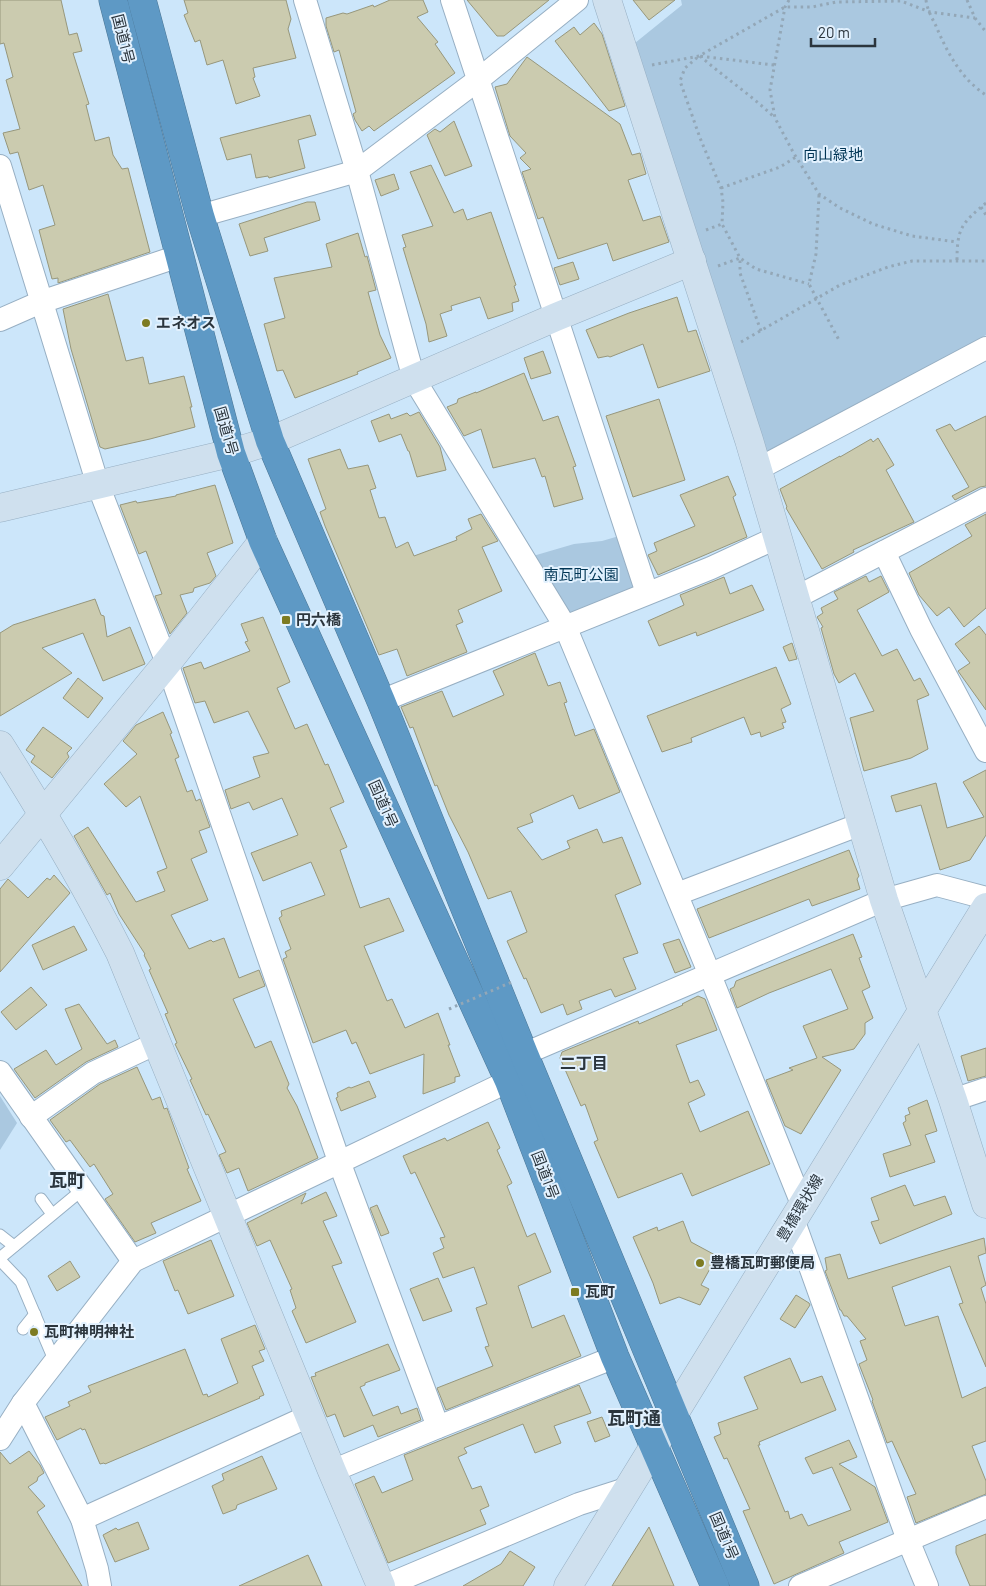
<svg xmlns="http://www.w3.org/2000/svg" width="986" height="1586" viewBox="0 0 986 1586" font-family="Barlow,'Noto Sans JP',sans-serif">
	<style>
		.green { fill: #aac8e0 }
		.building { fill: #cbcbaf; stroke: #97977c }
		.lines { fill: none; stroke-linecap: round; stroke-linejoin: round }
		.lane-casing { stroke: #97afc3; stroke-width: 13 }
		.street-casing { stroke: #97afc3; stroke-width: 24 }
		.secondary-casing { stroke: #97afc3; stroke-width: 29 }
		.highway-casing { stroke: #4c7695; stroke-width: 29 }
		.path { stroke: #93a7b7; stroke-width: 3; stroke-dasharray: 2.5 4; stroke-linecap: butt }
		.lane { stroke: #fff; stroke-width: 11 }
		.street { stroke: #fff; stroke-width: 22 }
		.secondary { stroke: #cfe0ee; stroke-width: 28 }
		.highway { stroke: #5e99c5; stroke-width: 28 }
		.path-bridge { stroke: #93a7b7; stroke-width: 3; stroke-dasharray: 2.5 4; stroke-linecap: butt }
		.poi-dot { fill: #7d7b22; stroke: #e2f1fe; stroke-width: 2 }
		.labels { text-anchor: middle; stroke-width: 4; stroke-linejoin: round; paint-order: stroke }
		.street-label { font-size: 15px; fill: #2b353d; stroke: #e2f1fe }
		.park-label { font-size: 15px; fill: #003555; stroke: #e2f1fe }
		.poi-label { font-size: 15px; font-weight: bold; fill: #2b353d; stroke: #e2f1fe; text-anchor: start }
		.neighbourhood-label { font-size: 16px; font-weight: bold; fill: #2b353d; stroke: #e2f1fe }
		.quarter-label { font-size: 18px; font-weight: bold; fill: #2b353d; stroke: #e2f1fe }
	</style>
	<rect width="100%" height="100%" fill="#cce6fa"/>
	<g class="green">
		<polygon points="681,0 986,0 986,335 774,452 768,451 762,447 635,43 682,5"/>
		<polygon points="619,536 635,589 571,612 564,611 533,556 574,544 602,541"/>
		<polygon points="0,1096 17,1123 0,1150"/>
	</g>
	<g class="building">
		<polygon points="0,0 61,0 69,35 77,33 82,51 73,53 89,104 86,105 95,141 109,137 113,155 122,169 128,168 150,252 58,283 58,278 52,279 39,230 55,225 43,185 29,190 18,152 10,154 3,133 20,129 6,80 13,77 4,43 0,44"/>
		<polygon points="184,0 286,0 291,19 288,29 296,58 253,68 255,77 253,78 260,96 236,104 223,60 207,65 200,40 195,42 184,15 188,13"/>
		<polygon points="390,0 423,0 428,12 417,17 438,42 435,44 455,73 374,131 369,126 362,131 355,120 353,114 356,112 339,50 334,52 326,26 326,18 343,13 347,14 373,5 374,7"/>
		<polygon points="467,0 549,0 504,36 497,36"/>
		<polygon points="633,0 675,0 649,20"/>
		<polygon points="594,23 602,34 625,106 609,111 555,41 574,27 580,35"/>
		<polygon points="527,57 620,124 632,155 640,153 646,174 628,180 643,221 660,216 669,242 613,261 607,243 558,259 543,217 538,219 522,172 531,169 520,158 526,153 510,136 495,87 507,84"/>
		<polygon points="310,115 316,135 298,140 305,168 269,178 268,176 256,178 251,154 227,160 220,138"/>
		<polygon points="454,121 472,166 445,176 427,135 435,129 440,132"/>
		<polygon points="431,165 454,213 463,209 467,220 491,212 516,285 514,286 519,301 512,303 513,311 488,319 480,297 451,306 452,310 440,314 447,336 429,342 426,324 403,248 406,247 402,235 433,226 410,172"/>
		<polygon points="394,174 399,189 381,196 375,180"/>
		<polygon points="307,202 315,202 320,220 264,238 268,251 250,256 239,224"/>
		<polygon points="358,233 365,257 367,256 376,290 368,292 380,335 391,358 357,372 358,374 295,398 283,370 277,371 264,324 285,318 274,278 332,267 326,244"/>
		<polygon points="573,262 579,279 560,285 554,268"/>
		<polygon points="108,294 126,361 143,357 149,384 184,376 192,407 190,407 195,427 150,439 105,449 100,447 71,349 63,309"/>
		<polygon points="677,297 688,332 696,330 710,371 658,388 643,344 610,357 608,356 598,358 586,330 629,313"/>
		<polygon points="543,351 551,373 531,379 524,358"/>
		<polygon points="524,373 543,421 558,416 576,466 573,467 583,499 554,507 545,476 542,477 535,458 493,468 481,429 464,436 447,407 457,403 458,399 476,392 476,393"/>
		<polygon points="659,399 685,480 633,497 606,416"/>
		<polygon points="419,412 440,447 446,470 417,477 409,451 408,451 401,434 379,442 371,421 389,414 391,419 407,413 410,416"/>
		<polygon points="986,416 986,486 980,487 955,500 952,496 969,487 936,430 950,424 955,431"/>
		<polygon points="878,438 894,465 886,470 914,522 853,550 854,552 822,569 786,508 787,507 780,489 840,456 840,457 871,439 873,442"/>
		<polygon points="340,449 348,469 368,465 376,488 370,490 379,518 385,517 396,548 408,542 414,556 457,540 456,537 472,529 468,519 481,514 498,541 482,547 502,591 458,610 463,622 456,625 467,652 407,676 397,649 379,655 325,526 320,512 326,509 308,459"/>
		<polygon points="728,476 736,495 733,497 747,537 658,575 648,555 657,551 654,543 695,526 680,495"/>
		<polygon points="215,485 233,543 207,553 216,576 210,583 194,588 193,592 180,595 187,613 170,634 155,596 162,594 146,551 139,554 120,505 136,501 137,503 176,496 176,495"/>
		<polygon points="986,514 986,608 964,627 949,607 937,616 919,595 909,573 972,536 965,525"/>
		<polygon points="866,576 869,582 881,576 889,592 857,610 882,656 897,649 914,681 920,678 929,695 917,700 928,749 911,758 864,771 850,718 874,711 855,673 839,683 834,674 821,628 823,627 817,617 823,613 821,608 838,599 834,592"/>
		<polygon points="724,577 730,594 752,585 764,610 697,636 696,632 659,646 648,621 684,605 680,595"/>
		<polygon points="95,599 101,615 104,616 107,637 130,627 145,664 103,681 83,633 42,648 72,673 0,716 0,633 13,625"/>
		<polygon points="263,617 290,682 277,688 295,729 307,724 325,765 328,764 344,802 330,808 347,847 340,850 360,908 389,898 404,931 364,946 387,1001 392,999 405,1028 438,1013 450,1045 448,1045 460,1076 455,1077 455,1082 423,1094 424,1054 370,1074 356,1042 352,1044 346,1030 313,1043 283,959 287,957 285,952 291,949 279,918 282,916 281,911 325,895 311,862 263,881 251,853 298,835 282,798 253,810 249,802 231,809 225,790 260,777 253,757 269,753 248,711 214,723 205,701 195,703 183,668 201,662 204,669 250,651 245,642 248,641 241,624"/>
		<polygon points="979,626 986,635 986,710 958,671 970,663 955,644"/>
		<polygon points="792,643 797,659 789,661 783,647"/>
		<polygon points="535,653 548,686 560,682 567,702 564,703 575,736 594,729 620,792 579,809 573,795 530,814 533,822 517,828 542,860 570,848 567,841 597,829 603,843 622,837 641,884 615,895 638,953 623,958 636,989 615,997 611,989 579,1001 582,1009 567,1015 563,1004 541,1013 526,978 524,979 507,941 527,932 511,891 488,899 468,852 449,815 437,785 435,786 413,727 410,728 401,707 442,691 453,717 504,695 493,671"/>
		<polygon points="776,667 791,704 781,709 786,722 782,723 784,728 761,737 760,732 751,735 744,717 691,738 692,742 662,752 647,716"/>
		<polygon points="78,678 103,698 88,718 63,698"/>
		<polygon points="163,712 172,733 170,734 179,757 175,759 187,792 192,790 196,801 200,799 210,827 199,831 207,852 191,859 208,900 171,915 189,949 211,940 213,942 224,938 239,978 259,970 265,986 233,999 255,1048 271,1041 289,1084 287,1088 297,1106 318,1158 248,1191 239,1168 227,1173 219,1155 226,1152 208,1114 206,1115 190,1080 192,1079 175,1044 177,1043 165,1014 168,1013 149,970 151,969 144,955 145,954 119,914 110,893 107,895 74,836 88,827 136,902 165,891 157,872 167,868 140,796 126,807 104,784 137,754 123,741 136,725"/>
		<polygon points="43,727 72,748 67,753 69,757 52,778 31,762 35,756 26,750"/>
		<polygon points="986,770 986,835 970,860 940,870 921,805 896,812 891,796 936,783 947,828 984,817 963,782"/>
		<polygon points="849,850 859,876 857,879 860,889 812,906 809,899 709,938 697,909"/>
		<polygon points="54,875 70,893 0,972 0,889 8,879 28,898 47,878 50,880"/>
		<polygon points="74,926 87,950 43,970 32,945"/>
		<polygon points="853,934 862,957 859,958 870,987 862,991 873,1018 865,1023 865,1034 854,1049 822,1057 841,1070 801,1134 785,1126 766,1080 793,1070 789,1068 817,1058 803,1026 848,1009 831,969 769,993 737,1008 730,989 734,987 736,981"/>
		<polygon points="679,939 691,967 675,973 663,944"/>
		<polygon points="31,987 47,1005 16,1030 1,1012"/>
		<polygon points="698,996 705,999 717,1030 676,1045 690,1083 698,1080 705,1095 688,1103 700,1132 748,1111 770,1164 692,1196 682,1173 618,1198 594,1142 598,1140 585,1104 581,1106 560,1058 562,1052 638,1021 639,1024 683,1005 682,1004"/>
		<polygon points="79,1004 107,1044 115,1040 118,1047 86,1062 35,1098 14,1069 46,1050 56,1065 82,1049 65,1009"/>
		<polygon points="986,1048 986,1076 968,1081 961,1056"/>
		<polygon points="137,1067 152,1100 160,1097 164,1109 167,1108 189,1168 187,1169 201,1201 151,1223 156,1233 135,1242 105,1199 113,1194 94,1164 90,1167 70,1140 66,1142 50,1120 100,1084"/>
		<polygon points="369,1081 376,1097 341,1111 336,1098 338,1097 337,1093 349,1087 351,1088"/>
		<polygon points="927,1100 937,1131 925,1135 935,1162 890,1177 883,1154 911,1145 903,1123 906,1121 905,1116 910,1114 908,1108"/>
		<polygon points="488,1122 500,1148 497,1150 512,1183 507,1186 527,1237 535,1233 551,1272 518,1286 532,1328 564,1315 581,1356 446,1410 437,1388 493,1366 485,1347 489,1346 476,1308 487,1304 474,1267 443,1278 433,1253 444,1248 440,1238 445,1237 415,1172 411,1174 403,1156 445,1138 447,1141"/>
		<polygon points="905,1185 914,1206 945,1196 952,1214 880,1244 871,1222 879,1220 871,1198"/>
		<polygon points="326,1192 337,1216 323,1221 342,1263 332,1266 356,1322 306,1343 292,1311 296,1308 290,1290 292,1289 270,1240 257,1246 247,1223 306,1193 301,1204"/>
		<polygon points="377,1205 389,1233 381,1236 370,1208"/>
		<polygon points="683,1221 691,1242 717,1256 701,1285 709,1289 700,1305 679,1297 660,1304 653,1283 633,1237 657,1227 658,1231"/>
		<polygon points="984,1238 986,1253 978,1256 986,1285 981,1288 986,1304 986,1367 959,1304 963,1303 950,1266 892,1287 905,1326 938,1316 962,1398 986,1387 986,1441 972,1446 986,1481 986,1494 916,1523 907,1497 916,1494 892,1441 887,1443 872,1401 873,1400 859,1364 867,1360 860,1341 866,1339 847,1316 844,1316 841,1310 840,1310 825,1271 827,1270 825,1258 840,1254 848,1279"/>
		<polygon points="211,1240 234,1296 188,1314 178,1290 175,1291 163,1261"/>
		<polygon points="70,1261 80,1277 57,1291 48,1276"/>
		<polygon points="438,1278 452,1311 423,1321 410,1289"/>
		<polygon points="796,1295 809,1303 810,1305 795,1328 780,1319"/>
		<polygon points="255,1325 265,1349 259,1351 264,1361 252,1366 264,1395 259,1397 260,1398 105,1464 104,1463 100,1464 85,1429 82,1430 81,1428 57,1440 45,1417 70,1406 68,1402 91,1392 88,1386 185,1349 203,1395 207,1394 208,1397 238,1383 221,1339"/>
		<polygon points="388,1344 400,1370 365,1383 365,1385 360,1387 373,1416 398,1406 401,1414 417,1408 421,1420 378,1437 373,1425 344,1437 335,1414 327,1417 311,1377 316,1376 315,1373"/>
		<polygon points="790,1358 801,1383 822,1376 836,1410 759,1442 760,1445 758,1445 785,1512 788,1511 790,1519 802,1514 808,1526 851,1510 832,1467 813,1474 805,1458 849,1440 857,1457 839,1464 875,1487 888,1522 839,1542 844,1553 774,1584 743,1511 750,1509 727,1458 724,1459 714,1437 721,1434 718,1423 758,1409 744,1377"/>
		<polygon points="579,1385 591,1413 554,1426 561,1443 535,1453 523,1424 464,1448 467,1453 458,1457 472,1489 481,1486 489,1506 480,1510 486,1524 388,1563 355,1484 374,1476 382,1493 413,1480 404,1455"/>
		<polygon points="602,1417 610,1436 595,1442 587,1422"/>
		<polygon points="29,1451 40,1465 44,1473 38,1477 37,1481 28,1487 45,1506 37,1512 82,1586 0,1586 0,1452 10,1464"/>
		<polygon points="262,1456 277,1489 237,1505 236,1509 223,1514 212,1486 224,1480 222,1474"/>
		<polygon points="138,1522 149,1549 115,1562 103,1535 116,1528 118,1530"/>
		<polygon points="649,1527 674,1586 612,1586"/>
		<polygon points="986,1534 986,1586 970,1586 956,1553 956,1546"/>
		<polygon points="510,1551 535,1567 523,1586 463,1586 501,1564"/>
		<polygon points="308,1555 322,1586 239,1586"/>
	</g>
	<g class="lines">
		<g class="lane-casing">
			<g id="lane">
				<polyline points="41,1199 52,1214"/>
				<polyline points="0,1235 14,1246"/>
				<polyline points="0,1258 82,1190"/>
				<polyline points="0,1260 21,1282 55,1362"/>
				<polyline points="23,1329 35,1314"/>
			</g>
		</g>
		<g class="street-casing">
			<g id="street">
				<polyline points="305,0 357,171 414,379 565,626 710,975 802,1204"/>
				<polyline points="452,0 647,593"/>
				<polyline points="0,166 98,485 167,663 340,1164 438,1427"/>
				<polyline points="200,216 357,171 478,80 577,0"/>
				<polyline points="0,320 41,302 179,256"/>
				<polyline points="758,469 986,348"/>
				<polyline points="884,552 921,629 986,751"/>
				<polyline points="795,598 986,499"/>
				<polyline points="381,701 711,568 778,537"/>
				<polyline points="677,894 861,824"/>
				<polyline points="524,1054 884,900 937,885 986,898"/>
				<polyline points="0,1072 133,1261"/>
				<polyline points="953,1100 986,1089"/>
				<polyline points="31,1117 93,1073 157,1043"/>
				<polyline points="793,1219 908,1540 927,1586"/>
				<polyline points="23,1403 82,1519 97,1569 100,1586"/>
				<polyline points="0,1439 23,1403 133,1261 509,1081"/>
				<polyline points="332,1471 438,1427 615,1357"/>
				<polyline points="82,1519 309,1416"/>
				<polyline points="385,1586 579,1504 626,1489"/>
				<polyline points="800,1586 986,1507"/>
			</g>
		</g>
		<g class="secondary-casing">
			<g id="secondary">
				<polyline points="607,0 749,440 884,900 953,1100 986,1204"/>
				<polyline points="0,508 231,453 270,441 556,317 692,261"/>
				<path d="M 0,745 C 43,813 84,882 120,953 L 332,1471 L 381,1586"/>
				<polyline points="0,866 167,663 263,541"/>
				<polyline points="568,1586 986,907"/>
			</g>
		</g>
		<g class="highway-casing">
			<g id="highway">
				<polyline points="113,0 231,453 263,541 509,1081 615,1357 715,1586"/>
				<polyline points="142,0 200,216 270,441 381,701 524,1054 745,1586"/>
			</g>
		</g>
		<g class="path">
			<polyline points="789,0 785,7 770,90 775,118 793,152 819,194 840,208 873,224 912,236 957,242"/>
			<path d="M 926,0 C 927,9 932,18 936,26 C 947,52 961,79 986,95"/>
			<polyline points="967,0 975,18 986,32"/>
			<path d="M 700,56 C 724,77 751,95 774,117"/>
			<polyline points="652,65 699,56 785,7 812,7 836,2 901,1 930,12 975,18"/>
			<polyline points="774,65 699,56 685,68 680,81 700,138 721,188 723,202 722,224 740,258 756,269 809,284"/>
			<polyline points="721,188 780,167 796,157"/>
			<polyline points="819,195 816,254 809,284 840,342"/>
			<polyline points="981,207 986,215"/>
			<polyline points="706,230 722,224"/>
			<path d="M 957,260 C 957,228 962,223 986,203"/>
			<polyline points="718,266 740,258 740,273 761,331"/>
			<polyline points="741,342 840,285 888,267 912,261 986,261"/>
		</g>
		<use href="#lane" class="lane"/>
		<use href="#street" class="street"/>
		<use href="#secondary" class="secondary"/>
		<use href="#highway" class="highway"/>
		<polyline class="path-bridge" points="449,1009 512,982"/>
	</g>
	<g class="poi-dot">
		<circle cx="146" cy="323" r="5"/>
		<rect x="281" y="615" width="10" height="10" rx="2.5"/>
		<circle cx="700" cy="1263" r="5"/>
		<rect x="570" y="1287" width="10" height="10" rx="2.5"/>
		<circle cx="34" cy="1332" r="5"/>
	</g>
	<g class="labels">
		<g class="street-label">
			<text transform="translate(123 39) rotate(76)" y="5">国道1号</text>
			<text transform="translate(226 431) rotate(74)" y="5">国道1号</text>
			<text transform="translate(383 804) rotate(66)" y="5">国道1号</text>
			<text transform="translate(545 1175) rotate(69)" y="5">国道1号</text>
			<text transform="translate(800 1208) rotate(-59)" y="5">豊橋環状線</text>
			<text transform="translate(724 1536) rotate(67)" y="5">国道1号</text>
		</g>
		<g class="park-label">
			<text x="833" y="160">向山緑地</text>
			<text x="581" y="580">南瓦町公園</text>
		</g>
		<g class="poi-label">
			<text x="156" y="328">エネオス</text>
			<text x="296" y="625">円六橋</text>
			<text x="710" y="1268">豊橋瓦町郵便局</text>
			<text x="585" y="1297">瓦町</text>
			<text x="44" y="1337">瓦町神明神社</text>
		</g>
		<g class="neighbourhood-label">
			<text x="584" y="1069">二丁目</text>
		</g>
		<g class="quarter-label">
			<text x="67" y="1187">瓦町</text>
			<text x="634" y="1425">瓦町通</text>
		</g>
	</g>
	<path d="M811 38v8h64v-8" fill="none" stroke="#2b353d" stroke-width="2.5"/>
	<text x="818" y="38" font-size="15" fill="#2b353d" stroke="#e2f1fe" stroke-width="4" paint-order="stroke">20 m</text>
</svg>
